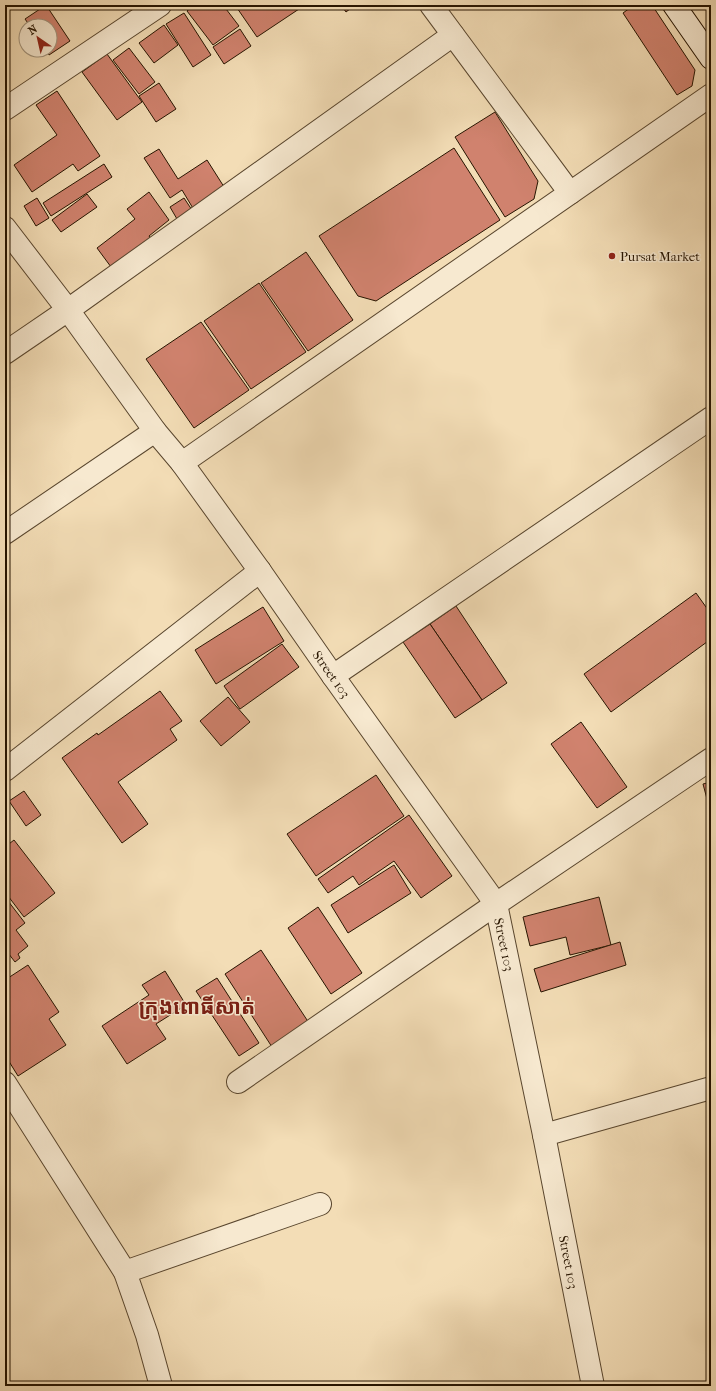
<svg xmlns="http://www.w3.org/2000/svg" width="716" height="1391" viewBox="0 0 716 1391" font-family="'IM FELL French Canon','Noto Sans Khmer',serif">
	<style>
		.building { fill: #d0826e; stroke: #261400 }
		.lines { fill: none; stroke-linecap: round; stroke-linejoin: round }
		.minor-casing { stroke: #59462e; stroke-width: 24 }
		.tertiary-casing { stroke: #59462e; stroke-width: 24 }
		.secondary-casing { stroke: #261400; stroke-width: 24 }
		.minor { stroke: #f7e9d0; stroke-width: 22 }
		.tertiary { stroke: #f7e9d0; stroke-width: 22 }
		.secondary { stroke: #f7e9d0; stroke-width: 22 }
		.poi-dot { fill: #8f2418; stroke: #f7e9d0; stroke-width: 1.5 }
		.labels { text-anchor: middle; stroke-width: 3; stroke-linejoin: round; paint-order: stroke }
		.poi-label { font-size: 13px; fill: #261400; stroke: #f7e9d0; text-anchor: start }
		.street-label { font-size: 13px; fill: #261400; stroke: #f7e9d0 }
		.town-label { font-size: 21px; font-weight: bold; fill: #7a1f14; stroke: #f7e9d0 }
	</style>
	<rect width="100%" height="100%" fill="#f3ddb6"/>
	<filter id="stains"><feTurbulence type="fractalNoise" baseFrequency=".005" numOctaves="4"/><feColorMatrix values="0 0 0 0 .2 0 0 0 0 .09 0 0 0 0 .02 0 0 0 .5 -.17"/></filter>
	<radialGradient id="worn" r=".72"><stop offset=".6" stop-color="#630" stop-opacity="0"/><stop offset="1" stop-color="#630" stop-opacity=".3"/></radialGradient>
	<g class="building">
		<polygon points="46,5 70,41 49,55 46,50 50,50 50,26 30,26 25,19"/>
		<polygon points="194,5 223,5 239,26 213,45 187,11"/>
		<polygon points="235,5 305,5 257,37"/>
		<polygon points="341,5 355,5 346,12"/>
		<polygon points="634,5 652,5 695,70 692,86 677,95 623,13"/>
		<polygon points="184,13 211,55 193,67 166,24"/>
		<polygon points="164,25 178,45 154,63 139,43"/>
		<polygon points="240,29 251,46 224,64 213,47"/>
		<polygon points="129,48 155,82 139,94 113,60"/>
		<polygon points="107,54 142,102 117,120 82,72"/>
		<polygon points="159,83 176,109 156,122 139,96"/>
		<polygon points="57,91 100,156 78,171 73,164 32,192 14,165 57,135 36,105"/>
		<polygon points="495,112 538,181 534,199 505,217 455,137"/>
		<polygon points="454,148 500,220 376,301 358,296 319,236"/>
		<polygon points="159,149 178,179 207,160 226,190 194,210 182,190 170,198 144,158"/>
		<polygon points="104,164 112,177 51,216 43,203"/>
		<polygon points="149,192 169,220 149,236 153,242 114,271 97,248 135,219 127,209"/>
		<polygon points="87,194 97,207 61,232 52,220"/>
		<polygon points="37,198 49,218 36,226 24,206"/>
		<polygon points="184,198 192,210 177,219 170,207"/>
		<polygon points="306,252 353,320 308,351 261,283"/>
		<polygon points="259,283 306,352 251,389 204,321"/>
		<polygon points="201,322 249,390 194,428 146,359"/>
		<polygon points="696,593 711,614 711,639 611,712 584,674"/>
		<polygon points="456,606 507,683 482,700 430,624"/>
		<polygon points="263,607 284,641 216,684 195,650"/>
		<polygon points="430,624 482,700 455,718 403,642"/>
		<polygon points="282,644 299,667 240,709 224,686"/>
		<polygon points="160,691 182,721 170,729 177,740 118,782 148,824 122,843 62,758 97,733 98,735"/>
		<polygon points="228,697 250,722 221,746 200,721"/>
		<polygon points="581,722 627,787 597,808 551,744"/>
		<polygon points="376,775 404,816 316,876 287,834"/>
		<polygon points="711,782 711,814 703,784"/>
		<polygon points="24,791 41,815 26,826 9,801"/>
		<polygon points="409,815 452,876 421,898 394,861 359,885 353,876 328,893 318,879"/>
		<polygon points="14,840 55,893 24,917 5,892 5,847"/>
		<polygon points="394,865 411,893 348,933 331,905"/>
		<polygon points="5,897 25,923 16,930 28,946 18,954 20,958 15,962 5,949"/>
		<polygon points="599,897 611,945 570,955 566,937 530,946 523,917"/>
		<polygon points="318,907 362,973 331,994 288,928"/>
		<polygon points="620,942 626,965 541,992 534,969"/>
		<polygon points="261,950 309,1023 272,1047 225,974"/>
		<polygon points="28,965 59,1012 49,1019 66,1045 18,1076 5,1055 5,980"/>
		<polygon points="165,971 186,1005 156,1024 166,1039 127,1064 102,1026 149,995 142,985"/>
		<polygon points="217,978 259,1043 239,1056 196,991"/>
	</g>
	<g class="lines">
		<g class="minor-casing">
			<g id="minor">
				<polyline points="431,5 570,193"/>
				<polyline points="5,109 160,5"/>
				<polyline points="5,228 68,310 155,431 182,463 260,571"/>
				<polyline points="5,353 68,310 453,35"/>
				<polyline points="182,463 711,95"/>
				<polyline points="5,533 155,431"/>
				<polyline points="238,1082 496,904 711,759"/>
				<polyline points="5,1083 125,1272 147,1335 161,1386"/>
				<polyline points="544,1135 711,1088"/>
				<polyline points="125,1272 320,1204"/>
			</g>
		</g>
		<g class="tertiary-casing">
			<g id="tertiary">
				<polyline points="333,676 711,418"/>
				<path id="s1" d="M 5,770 L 260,571 L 333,676 L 496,904 L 544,1135 L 593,1386"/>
			</g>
		</g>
		<g class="secondary-casing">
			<polyline id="secondary" points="674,5 711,58"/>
		</g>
		<use href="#minor" class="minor"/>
		<use href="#tertiary" class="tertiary"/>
		<use href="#secondary" class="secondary"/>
	</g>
	<circle class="poi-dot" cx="612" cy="256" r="4"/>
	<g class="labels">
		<g class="poi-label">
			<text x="620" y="261">Pursat Market</text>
		</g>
		<g class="street-label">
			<text dy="5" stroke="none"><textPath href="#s1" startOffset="449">Street 103</textPath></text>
			<text dy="5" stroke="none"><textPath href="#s1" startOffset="773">Street 103</textPath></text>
			<text dy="5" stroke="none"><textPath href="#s1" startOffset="1097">Street 103</textPath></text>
		</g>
		<g class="town-label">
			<text x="197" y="1014">ក្រុងពោធិ៍សាត់</text>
		</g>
	</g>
	<rect width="716" height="1391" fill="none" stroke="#f3ddb6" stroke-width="20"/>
	<rect x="6" y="6" width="704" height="1379" fill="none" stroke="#261400" stroke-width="2"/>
	<rect x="10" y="10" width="696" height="1371" fill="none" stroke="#261400"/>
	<g transform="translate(38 38) rotate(326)"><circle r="19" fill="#f7e9d0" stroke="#a3947d"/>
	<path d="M0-3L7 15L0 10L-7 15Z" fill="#8f2418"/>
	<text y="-6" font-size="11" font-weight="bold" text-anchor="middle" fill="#261400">N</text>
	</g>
	<rect width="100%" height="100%" filter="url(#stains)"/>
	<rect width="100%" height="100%" fill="url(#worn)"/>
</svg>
